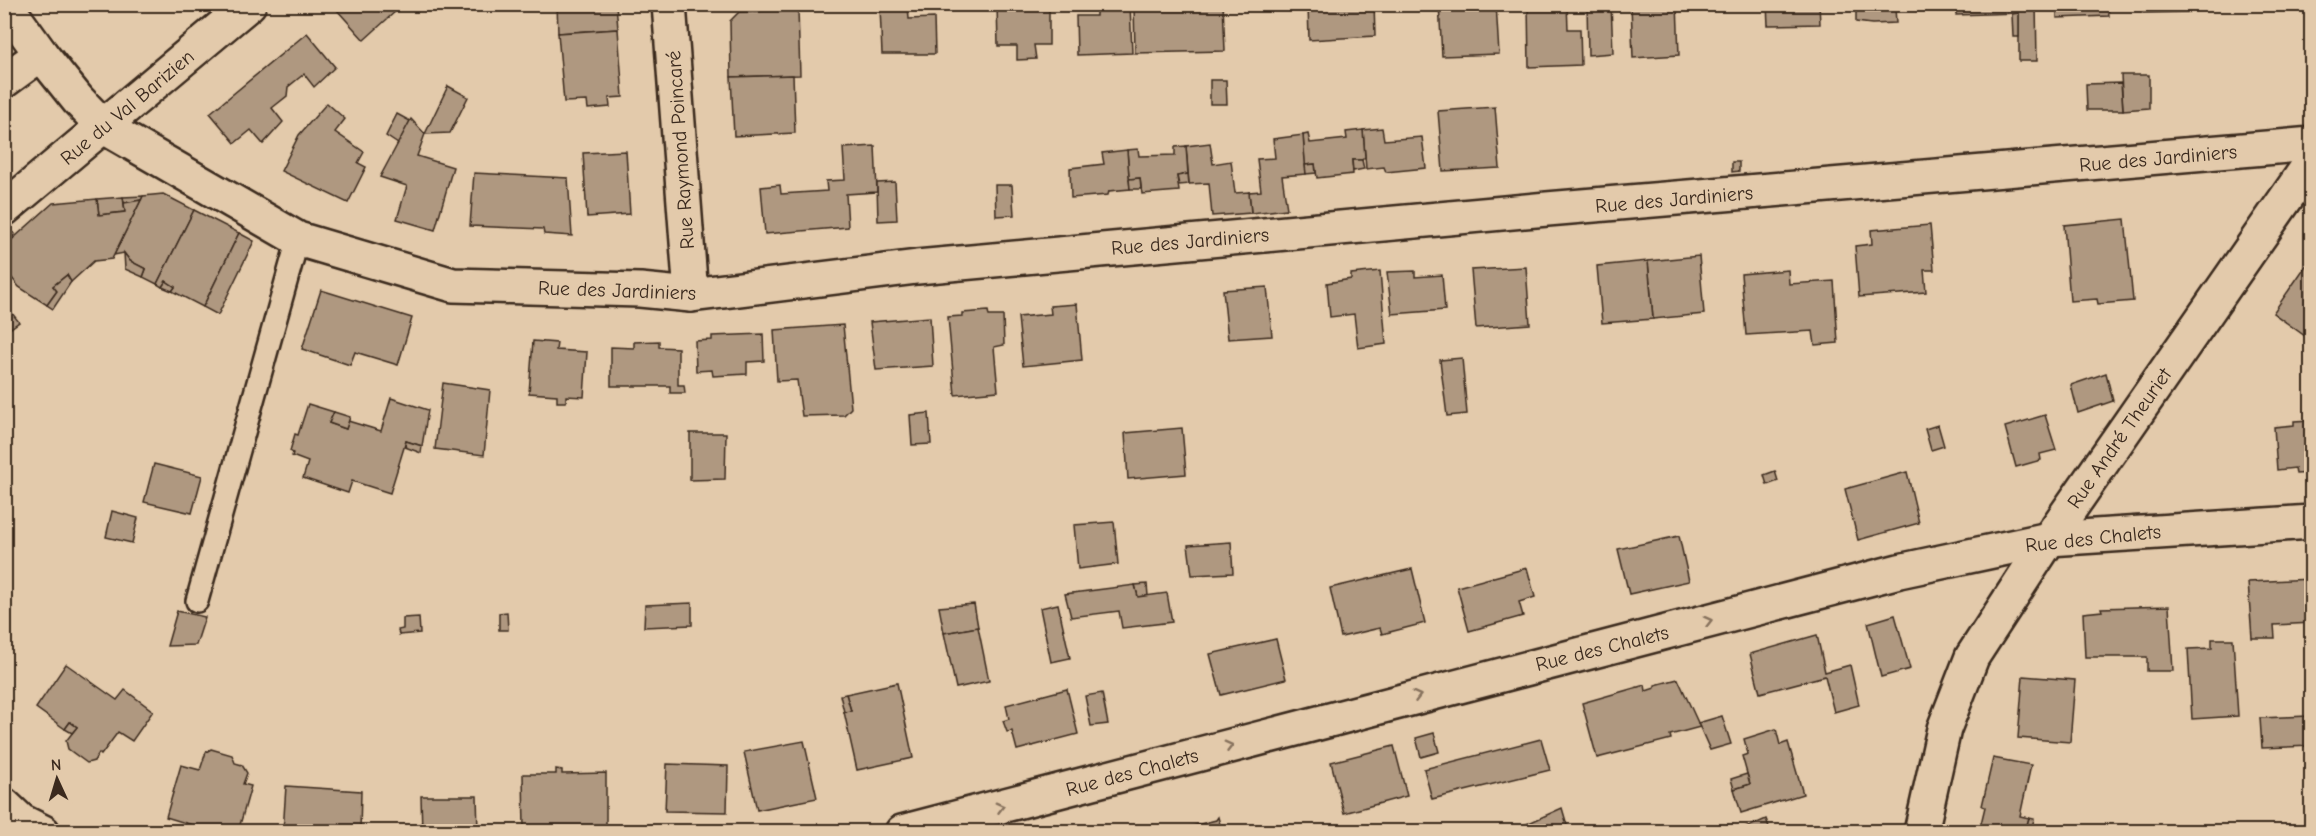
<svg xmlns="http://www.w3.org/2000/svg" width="2316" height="836" viewBox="0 0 2316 836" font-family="'Comic Neue',sans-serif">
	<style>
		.building { fill: #af9880; stroke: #3b2a1e; stroke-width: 1.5 }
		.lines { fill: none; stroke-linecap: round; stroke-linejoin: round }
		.service-casing { stroke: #3b2a1e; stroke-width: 26 }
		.minor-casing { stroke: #3b2a1e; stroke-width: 38 }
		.service { stroke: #e3caab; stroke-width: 21 }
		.minor { stroke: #e3caab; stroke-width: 33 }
		.oneway { stroke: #87725d }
		.labels { text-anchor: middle; stroke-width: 6; stroke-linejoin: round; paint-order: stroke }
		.street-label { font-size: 20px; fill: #3b2a1e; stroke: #e3caab }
	</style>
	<rect width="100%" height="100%" fill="#e3caab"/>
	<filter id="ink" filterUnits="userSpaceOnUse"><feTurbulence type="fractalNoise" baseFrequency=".0167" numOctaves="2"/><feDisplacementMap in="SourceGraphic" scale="12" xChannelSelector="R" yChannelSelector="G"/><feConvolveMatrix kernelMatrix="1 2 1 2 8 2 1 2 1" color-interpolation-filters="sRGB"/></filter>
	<g filter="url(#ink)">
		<g class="building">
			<polygon points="343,4 391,4 396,11 364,40 337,10"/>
			<polygon points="557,4 616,4 618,29 558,33"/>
			<polygon points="997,4 1049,4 1049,45 1034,45 1036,59 1017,60 1017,46 998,46"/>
			<polygon points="1096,4 1130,4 1132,53 1077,55 1076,16 1096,16"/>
			<polygon points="1134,4 1223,4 1225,51 1135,53"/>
			<polygon points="1308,4 1374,4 1375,36 1309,40"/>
			<polygon points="1439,4 1496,4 1499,54 1442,56"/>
			<polygon points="1528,4 1567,4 1568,29 1580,29 1581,65 1529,67"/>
			<polygon points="1587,4 1611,4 1613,53 1588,55"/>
			<polygon points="1631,4 1677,4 1679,55 1633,58"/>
			<polygon points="1737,4 1759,4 1759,7 1737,8"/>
			<polygon points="1767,4 1819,4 1820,24 1768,25"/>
			<polygon points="1856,4 1910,4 1910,7 1895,8 1896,23 1872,24 1856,22"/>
			<polygon points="1956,4 2036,4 2037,61 2019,61 2019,13 1956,15"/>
			<polygon points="2057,4 2108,4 2109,16 2057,18"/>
			<polygon points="2142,4 2192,4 2192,12 2143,13"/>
			<polygon points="908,6 909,19 934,18 935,54 882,54 880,7"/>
			<polygon points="798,10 800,75 731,77 730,21 739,12"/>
			<polygon points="2019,13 2019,37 2013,37 2012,14"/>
			<polygon points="618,29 623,97 609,98 610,107 588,109 587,101 564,102 558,33"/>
			<polygon points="307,33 335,67 314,87 304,74 288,87 287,96 272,108 283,122 263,144 251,130 235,143 210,113"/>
			<polygon points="793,75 795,133 734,136 731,77"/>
			<polygon points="2121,75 2149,75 2149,108 2123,110"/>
			<polygon points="1210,80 1226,80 1227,104 1210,104"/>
			<polygon points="2121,83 2123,110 2087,110 2086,84"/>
			<polygon points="448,86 468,97 450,133 425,134"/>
			<polygon points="327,103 345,119 335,132 364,152 358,163 366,167 348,203 281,171 299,135"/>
			<polygon points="1495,107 1500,168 1443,171 1438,111"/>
			<polygon points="397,114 410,121 398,144 386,136"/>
			<polygon points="411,119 425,134 417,156 453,167 435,230 397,219 407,186 380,177"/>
			<polygon points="1382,128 1384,140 1422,137 1426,168 1386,172 1384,167 1366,169 1363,130"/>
			<polygon points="1363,130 1365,157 1362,160 1352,160 1353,174 1317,178 1315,164 1305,165 1303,135 1308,134 1310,143 1347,139 1346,132"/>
			<polygon points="1303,135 1306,174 1282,176 1287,209 1251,213 1249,192 1261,191 1257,159 1275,158 1273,139"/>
			<polygon points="1210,143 1213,164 1231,161 1235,193 1249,192 1251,213 1212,216 1209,183 1189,184 1186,146"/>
			<polygon points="875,146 877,192 846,194 848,227 765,234 761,187 780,185 781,194 827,191 826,181 845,180 843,148"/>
			<polygon points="1186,146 1188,174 1177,176 1179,191 1142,194 1140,178 1129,179 1127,150 1138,149 1139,156 1175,155 1175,147"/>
			<polygon points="1127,150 1130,189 1109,191 1108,195 1071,198 1070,168 1104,164 1102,153"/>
			<polygon points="626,151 630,214 587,217 583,153"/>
			<polygon points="1352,160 1362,160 1364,169 1353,171"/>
			<polygon points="1732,162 1739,162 1739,171 1732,172"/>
			<polygon points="1315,164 1316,173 1306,174 1305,165"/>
			<polygon points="474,173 568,178 572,236 544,234 543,229 470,226"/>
			<polygon points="1188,174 1189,184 1179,185 1177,176"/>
			<polygon points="1140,178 1141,189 1130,189 1129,179"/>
			<polygon points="895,182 897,220 878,221 877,183"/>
			<polygon points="995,185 1012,185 1014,215 996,216"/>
			<polygon points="163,194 194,210 157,284 143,277 146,269 130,261 124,253 114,255 143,196"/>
			<polygon points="143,196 141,200 124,203 123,197"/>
			<polygon points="123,197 125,212 99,215 97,199"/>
			<polygon points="97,199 99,215 125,212 124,203 141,200 112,259 94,261 71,282 67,275 53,286 57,291 47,305 19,287 4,268 4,242 7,244 53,203"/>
			<polygon points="194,210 239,233 203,307 172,291 175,287 166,281 162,287 157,284"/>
			<polygon points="2125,219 2133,301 2098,304 2097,299 2070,301 2064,225"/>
			<polygon points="1930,225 1934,270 1924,270 1926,292 1859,297 1855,246 1872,244 1871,230"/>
			<polygon points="12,232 15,234 7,244 4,238"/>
			<polygon points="239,233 254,241 218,315 203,307"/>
			<polygon points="124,253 130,261 146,269 143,277 125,269"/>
			<polygon points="1699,256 1704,314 1653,319 1648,261"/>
			<polygon points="1648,261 1653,319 1602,323 1597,266"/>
			<polygon points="2307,264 2312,267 2312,341 2273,313"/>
			<polygon points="1526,267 1530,324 1476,328 1471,270"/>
			<polygon points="1788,270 1789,284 1834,281 1838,343 1815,345 1813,331 1746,335 1741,274"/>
			<polygon points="1380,271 1386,344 1358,348 1354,314 1330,317 1327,283 1351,279 1351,274"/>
			<polygon points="1415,271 1415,277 1442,275 1445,310 1392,314 1387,272"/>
			<polygon points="67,275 71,282 53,309 47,305 57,291 53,286"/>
			<polygon points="166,281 175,287 172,291 162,287"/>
			<polygon points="1267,287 1272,336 1228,339 1223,290"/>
			<polygon points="321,290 412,318 398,365 355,352 350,365 302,349"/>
			<polygon points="4,303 19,322 4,333"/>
			<polygon points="1077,304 1082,360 1023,366 1018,317 1051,314 1050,306"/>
			<polygon points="988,311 989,316 1003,316 1004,345 994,347 998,391 955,395 948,317 962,316 962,313"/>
			<polygon points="930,317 933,366 876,370 870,322"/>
			<polygon points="843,325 851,408 844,415 802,416 797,380 777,381 774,330"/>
			<polygon points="763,334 764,361 747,362 747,374 713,376 712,370 696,371 695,341 712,340 712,336"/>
			<polygon points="533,341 557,343 556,350 587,352 584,397 566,396 566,402 557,402 557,395 529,393"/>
			<polygon points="659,341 659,347 678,348 678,385 684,385 685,393 670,393 670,386 611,386 611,347 634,348 634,342"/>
			<polygon points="1462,358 1467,414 1447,416 1440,360"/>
			<polygon points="2106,373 2113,401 2078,413 2071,385"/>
			<polygon points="443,383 490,390 484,455 435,449"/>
			<polygon points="391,398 428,410 422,446 406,441 390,493 352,481 348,493 303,478 308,462 292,456 293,453 290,451 295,434 298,435 308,404 334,412 329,423 346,429 348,421 381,431"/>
			<polygon points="334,412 350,417 346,429 329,423"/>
			<polygon points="929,413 931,444 912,445 910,415"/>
			<polygon points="2045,415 2056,450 2040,454 2041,460 2016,467 2005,427"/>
			<polygon points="2312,420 2312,473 2296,474 2295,468 2277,470 2274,427 2294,425 2294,421"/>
			<polygon points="1938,425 1944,446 1931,450 1925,429"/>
			<polygon points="1182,428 1186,474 1128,479 1125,433"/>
			<polygon points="690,433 726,433 725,479 690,480"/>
			<polygon points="406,441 422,446 421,453 405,447"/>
			<polygon points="154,464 202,476 192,513 144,502"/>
			<polygon points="1775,471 1778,481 1767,485 1764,475"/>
			<polygon points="1907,472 1919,523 1858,540 1845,489"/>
			<polygon points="112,511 138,518 132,543 106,537"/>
			<polygon points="1114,522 1118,564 1078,569 1074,525"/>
			<polygon points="1679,536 1689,581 1629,594 1618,549"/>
			<polygon points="1231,542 1233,573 1192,575 1188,545"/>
			<polygon points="1527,568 1535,597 1519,602 1523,616 1469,631 1457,587"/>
			<polygon points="1412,569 1425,623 1382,634 1380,628 1341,637 1330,588"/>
			<polygon points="2312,579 2312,623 2274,625 2275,638 2252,638 2248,582"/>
			<polygon points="1147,584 1148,596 1138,597 1135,585"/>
			<polygon points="1135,585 1138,597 1167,593 1172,622 1122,628 1119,611 1071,617 1065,594"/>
			<polygon points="692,603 692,625 644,627 645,605"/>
			<polygon points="974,604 978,627 944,633 939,607"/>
			<polygon points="1058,604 1070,658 1051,662 1040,608"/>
			<polygon points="2169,606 2173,671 2147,671 2147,657 2085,657 2083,613 2102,611 2101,608"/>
			<polygon points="177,611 205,617 196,645 167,646"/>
			<polygon points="507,612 508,630 499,630 499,613"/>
			<polygon points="1895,615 1910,669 1881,677 1868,623"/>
			<polygon points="419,617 420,633 399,635 398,630 403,629 403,618"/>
			<polygon points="978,627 989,681 956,688 944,633"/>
			<polygon points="1817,635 1825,672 1850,665 1859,705 1834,712 1825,676 1760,693 1750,654"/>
			<polygon points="1276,639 1286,679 1221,695 1210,654"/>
			<polygon points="2212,639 2233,639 2238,716 2192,719 2188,649 2212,648"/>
			<polygon points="66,664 117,700 125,690 153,711 132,741 118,732 101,755 99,753 94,761 87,763 68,749 66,741 77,727 70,722 65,729 36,708"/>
			<polygon points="2023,676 2075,680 2070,742 2018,738"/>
			<polygon points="1678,679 1700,727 1670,735 1671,739 1597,758 1582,703 1645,685 1646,691 1655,688 1655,685"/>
			<polygon points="897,683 913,758 857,770 844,712 851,711 846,694"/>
			<polygon points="1067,689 1078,734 1017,750 1012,731 1007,732 1003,721 1009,719 1006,705"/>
			<polygon points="1102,693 1108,724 1091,726 1085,696"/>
			<polygon points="846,694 851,711 844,712 840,695"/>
			<polygon points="2307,695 2312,695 2312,746 2262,748 2260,718 2308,716"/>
			<polygon points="1722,716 1731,744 1710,750 1698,723"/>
			<polygon points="70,722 77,727 72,733 65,729"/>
			<polygon points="1776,729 1780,745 1788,742 1803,794 1741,813 1734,789 1750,784 1742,756 1748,754 1744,739"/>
			<polygon points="1434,733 1439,752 1421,757 1416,738"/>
			<polygon points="1541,739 1550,770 1432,799 1424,769"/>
			<polygon points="804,741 817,798 757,810 744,752"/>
			<polygon points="1394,746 1407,796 1344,813 1331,762"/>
			<polygon points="211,749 232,755 235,763 242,765 247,773 243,784 251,786 238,832 215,832 166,817 181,765 200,770 206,752"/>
			<polygon points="1993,758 2031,765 2020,816 2029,818 2025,832 1979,832 1985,807 1982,806"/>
			<polygon points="667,764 728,766 727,812 665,811"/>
			<polygon points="556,769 562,770 562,774 606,773 606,828 524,829 523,774 556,774"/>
			<polygon points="1747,774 1750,784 1734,789 1731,779"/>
			<polygon points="286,786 361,791 360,832 283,832"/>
			<polygon points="421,796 477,796 478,832 422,832"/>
			<polygon points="1562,808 1569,832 1509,832"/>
			<polygon points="1218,817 1222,832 1169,832 1216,820"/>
			<polygon points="2029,818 2034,819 2031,832 2025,832"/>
			<polygon points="1766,819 1771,832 1737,832"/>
		</g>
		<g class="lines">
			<g class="service-casing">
				<polyline id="service" points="197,601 298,239"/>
			</g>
			<g class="minor-casing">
				<g id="minor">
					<polyline points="5,4 41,54 78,100 104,127 298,239 453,285 640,290 691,295 917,267 1547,209 2312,144"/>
					<polyline points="669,4 691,295"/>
					<polyline points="4,81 41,54"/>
					<polyline points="4,209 249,4"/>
					<polyline points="4,805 21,821 43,832"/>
					<polyline points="902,832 1899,571 2049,539 2312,522"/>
					<polyline points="1921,832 1944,729 1972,657 2049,539 2312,161"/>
				</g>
			</g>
			<use href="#service" class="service"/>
			<use href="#minor" class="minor"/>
		</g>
		<defs><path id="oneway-chevron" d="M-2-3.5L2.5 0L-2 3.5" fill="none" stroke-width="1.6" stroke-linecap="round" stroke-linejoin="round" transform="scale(1.5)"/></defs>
		<g class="oneway">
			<use href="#oneway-chevron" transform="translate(1708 621) rotate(-14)"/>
			<use href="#oneway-chevron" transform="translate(1417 696) rotate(-15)"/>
			<use href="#oneway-chevron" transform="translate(1229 746) rotate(-15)"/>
			<use href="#oneway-chevron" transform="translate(1000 807) rotate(-15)"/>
		</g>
	</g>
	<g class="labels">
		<g class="street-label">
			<text transform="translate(127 107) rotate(-40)" y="7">Rue du Val Barizien</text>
			<text transform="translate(680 150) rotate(-94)" y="7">Rue Raymond Poincaré</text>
			<text transform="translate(2158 158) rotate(-5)" y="7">Rue des Jardiniers</text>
			<text transform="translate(1674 199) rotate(-5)" y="7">Rue des Jardiniers</text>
			<text transform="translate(1190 241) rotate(-5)" y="7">Rue des Jardiniers</text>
			<text transform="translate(617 290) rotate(2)" y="7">Rue des Jardiniers</text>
			<text transform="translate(2119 438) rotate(-55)" y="7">Rue André Theuriet</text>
			<text transform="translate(2093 538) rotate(-6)" y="7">Rue des Chalets</text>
			<text transform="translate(1602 648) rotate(-14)" y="7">Rue des Chalets</text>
			<text transform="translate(1132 772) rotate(-15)" y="7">Rue des Chalets</text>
		</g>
	</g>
	<rect width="2316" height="836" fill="none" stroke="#e3caab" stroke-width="24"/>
	<rect x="12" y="12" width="2292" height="812" fill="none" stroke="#3b2a1e" stroke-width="2" filter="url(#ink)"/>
	<g transform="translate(57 779) rotate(356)" stroke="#e3caab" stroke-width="4.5" paint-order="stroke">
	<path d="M0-4.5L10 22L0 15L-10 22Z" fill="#3b2a1e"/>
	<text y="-9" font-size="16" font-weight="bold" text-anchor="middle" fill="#3b2a1e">N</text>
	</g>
</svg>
